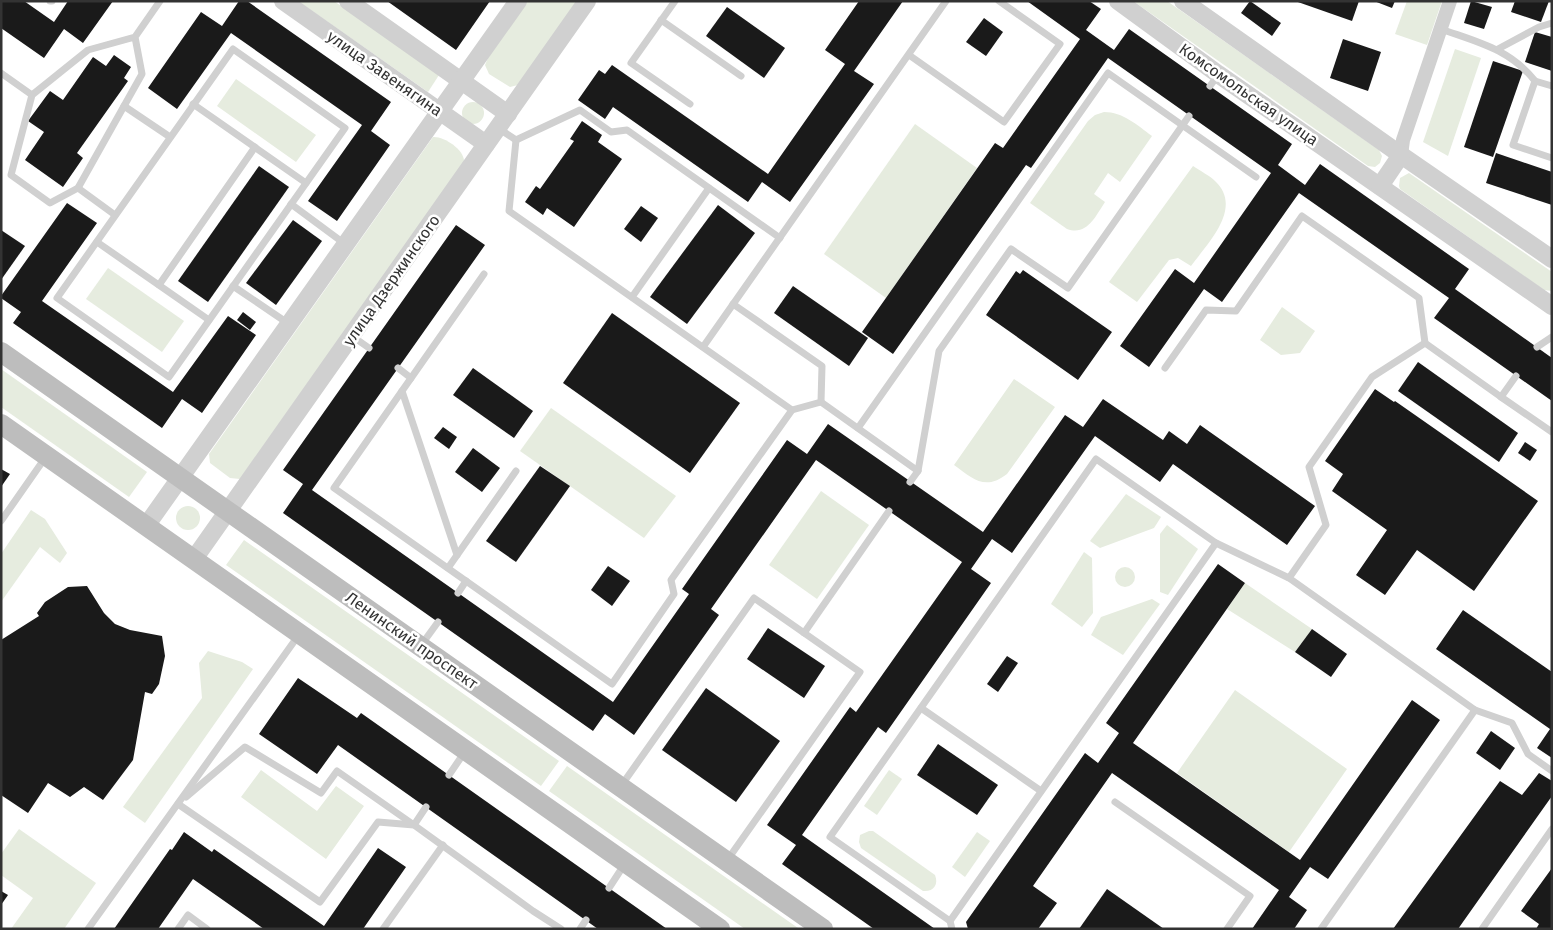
<svg xmlns="http://www.w3.org/2000/svg" width="1553" height="930" viewBox="0 0 1553 930" font-family="'Fira Sans',sans-serif">
	<style>
		.green { fill: #e6ecdf }
		.building { fill: #1a1a1a }
		.lines { fill: none; stroke-linecap: round; stroke-linejoin: round }
		.service { stroke: #d0d0d0; stroke-width: 7 }
		.minor { stroke: #d0d0d0; stroke-width: 14 }
		.tertiary { stroke: #d0d0d0; stroke-width: 18 }
		.secondary { stroke: #bdbdbd; stroke-width: 20 }
		.labels { text-anchor: middle; stroke-width: 5; stroke-linejoin: round; paint-order: stroke }
		.street-label { font-size: 16px; fill: #333; stroke: #fff }
	</style>
	<rect width="100%" height="100%" fill="#fff"/>
	<g class="green">
		<polygon points="298,1 334,1 439,75 428,92"/>
		<polygon points="527,1 578,1 518,85 510,87 489,74 485,65 488,58"/>
		<polygon points="1133,1 1167,1 1379,150 1382,156 1380,163 1375,167 1368,166"/>
		<polygon points="1407,1 1442,1 1427,45 1395,34"/>
		<polygon points="1455,49 1481,58 1448,156 1423,142"/>
		<polygon points="236,79 316,135 296,162 217,106"/>
		<circle cx="473" cy="113" r="11"/>
		<path d="M 1104,112 C 1123,112 1137,125 1152,136 L 1120,182 L 1108,173 L 1094,194 L 1105,202 C 1095,217 1087,236 1067,229 L 1030,203 L 1088,121 L 1095,115 Z"/>
		<polygon points="915,124 977,168 886,298 824,254"/>
		<path d="M 433,137 C 444,136 465,150 464,162 L 240,479 L 230,478 L 210,463 L 209,454 Z"/>
		<path d="M 1193,166 C 1200,171 1209,175 1215,181 C 1244,208 1207,244 1191,266 L 1178,258 L 1169,260 L 1137,302 L 1109,282 Z"/>
		<polygon points="1409,173 1552,272 1552,291 1544,290 1400,189 1399,186 1400,178"/>
		<polygon points="108,268 184,321 162,352 86,299"/>
		<polygon points="1282,307 1315,331 1300,353 1281,355 1260,340"/>
		<polygon points="1,369 147,472 129,497 1,407"/>
		<path d="M 1014,379 L 1055,407 L 1007,474 C 985,491 973,479 954,465 Z"/>
		<polygon points="551,408 676,496 644,538 520,451"/>
		<polygon points="821,491 869,525 817,599 769,565"/>
		<polygon points="1126,494 1161,517 1154,528 1100,548 1090,541"/>
		<circle cx="188" cy="518" r="12"/>
		<polygon points="31,510 45,519 67,553 60,563 40,547 1,602 1,554"/>
		<polygon points="1167,525 1198,549 1168,595 1160,592 1160,534"/>
		<polygon points="244,540 559,761 541,786 226,565"/>
		<polygon points="1084,552 1092,558 1093,613 1082,627 1051,604"/>
		<circle cx="1125" cy="577" r="10"/>
		<polygon points="1245,583 1312,629 1295,652 1227,609"/>
		<polygon points="1152,599 1160,604 1123,655 1091,635 1101,617"/>
		<polygon points="208,651 242,662 253,669 145,823 123,807 202,698 199,663"/>
		<polygon points="1235,690 1347,769 1289,852 1177,773"/>
		<polygon points="567,766 798,928 745,929 549,791"/>
		<polygon points="261,770 317,811 336,786 364,806 326,859 241,797"/>
		<polygon points="889,770 902,779 877,815 864,806"/>
		<polygon points="19,829 96,883 64,929 11,929 33,898 1,875 1,854"/>
		<path d="M 869,831 L 873,831 L 935,875 C 939,885 933,892 923,891 L 861,848 L 859,842 L 860,835 Z"/>
		<polygon points="977,832 990,841 965,877 952,867"/>
	</g>
	<g class="building">
		<polygon points="1,1 24,1 54,22 68,1 113,1 83,43 64,29 44,58 1,28"/>
		<polygon points="239,1 247,1 391,102 371,131 390,145 337,221 308,201 362,125 231,33 177,109 148,88 201,12 222,26"/>
		<polygon points="387,1 448,2 490,1 456,50"/>
		<polygon points="859,1 903,1 854,71 874,84 790,202 762,182 748,202 613,107 605,119 578,100 599,70 605,74 612,65 768,174 845,64 825,50"/>
		<polygon points="1027,1 1089,1 1101,9 1086,30 1114,50 1129,29 1292,144 1278,165 1305,185 1320,164 1469,269 1455,289 1552,358 1552,401 1434,318 1449,298 1299,193 1222,302 1204,289 1149,367 1120,346 1175,269 1194,283 1271,173 1108,58 1031,168 1026,165 893,354 862,332 995,143 1003,148 1080,39"/>
		<polygon points="1250,1 1281,23 1272,36 1241,13"/>
		<polygon points="1295,1 1359,1 1352,21"/>
		<polygon points="1374,1 1395,1 1392,8"/>
		<polygon points="1471,1 1492,7 1484,29 1464,23"/>
		<polygon points="1515,1 1549,1 1541,22 1511,12"/>
		<polygon points="727,7 785,48 764,78 706,36"/>
		<polygon points="984,18 1003,32 986,56 966,42"/>
		<polygon points="1535,32 1552,37 1552,71 1525,62"/>
		<polygon points="1343,39 1381,52 1368,91 1330,78"/>
		<polygon points="114,55 131,67 124,78 128,81 77,153 83,158 63,187 25,160 44,132 28,121 50,91 63,100 93,57 106,66"/>
		<polygon points="1493,61 1523,71 1493,157 1464,147"/>
		<polygon points="582,121 602,135 598,142 622,159 574,227 547,208 543,215 525,202 536,186 540,189 574,141 570,139"/>
		<polygon points="1496,153 1552,172 1552,205 1486,183"/>
		<polygon points="259,166 289,187 208,302 178,281"/>
		<polygon points="67,203 97,223 42,301 173,392 228,316 256,335 202,413 182,399 162,428 13,323 21,312 1,298 1,296"/>
		<polygon points="718,205 755,233 687,324 650,297"/>
		<polygon points="641,206 658,218 641,242 624,229"/>
		<polygon points="293,220 322,241 276,305 246,283"/>
		<polygon points="456,225 485,245 312,490 613,702 689,594 682,589 787,440 807,454 828,424 983,532 1065,415 1083,427 1103,399 1163,440 1169,431 1187,444 1200,425 1315,506 1287,545 1173,464 1160,482 1095,436 1012,553 992,539 971,569 991,583 886,733 878,727 802,835 935,929 874,929 782,864 796,845 767,825 850,707 856,712 962,562 816,460 711,609 719,615 634,735 605,714 593,731 283,513 303,484 283,470"/>
		<polygon points="1,230 25,246 1,280"/>
		<polygon points="1023,270 1112,332 1078,380 986,315 1016,271 1020,274"/>
		<polygon points="793,286 868,338 849,366 774,313"/>
		<polygon points="243,312 256,322 250,330 237,320"/>
		<polygon points="612,313 740,403 690,473 563,383"/>
		<polygon points="1418,362 1518,433 1499,462 1398,391"/>
		<polygon points="473,368 533,411 514,438 453,395"/>
		<polygon points="1375,389 1394,402 1395,401 1538,501 1474,591 1417,550 1385,595 1356,575 1387,530 1332,491 1343,474 1325,461"/>
		<polygon points="443,427 457,437 449,449 434,438"/>
		<polygon points="1525,442 1537,450 1530,461 1518,453"/>
		<polygon points="473,448 500,468 482,492 455,472"/>
		<polygon points="540,466 570,486 516,562 486,541"/>
		<polygon points="1,469 10,474 1,487"/>
		<polygon points="1218,564 1245,583 1133,743 1300,860 1412,700 1440,720 1328,879 1310,867 1289,897 1307,910 1294,929 1252,929 1279,890 1112,773 1033,886 1057,903 1038,929 968,929 966,922 1085,753 1098,763 1119,733 1106,723"/>
		<polygon points="608,566 630,581 612,606 591,590"/>
		<polygon points="87,586 104,613 115,624 130,630 162,636 165,656 159,684 152,694 145,692 133,760 103,800 84,787 70,797 48,783 28,813 1,795 1,640 39,616 37,613 45,602 68,587"/>
		<polygon points="1463,610 1552,672 1552,758 1537,748 1550,729 1436,649"/>
		<polygon points="768,628 825,666 804,698 747,659"/>
		<polygon points="1312,629 1347,654 1331,677 1295,652"/>
		<polygon points="1007,656 1018,663 998,692 987,684"/>
		<polygon points="298,678 357,718 361,713 667,929 598,929 338,745 317,774 259,734"/>
		<polygon points="706,688 780,741 736,802 662,750"/>
		<polygon points="1491,731 1515,748 1500,770 1476,753"/>
		<polygon points="938,744 998,785 977,815 917,775"/>
		<polygon points="1539,773 1552,781 1552,796 1458,929 1393,929 1500,781 1522,795"/>
		<polygon points="184,832 212,852 214,849 324,926 378,848 406,867 363,929 264,929 193,879 158,929 114,929 170,849 172,850"/>
		<polygon points="1552,868 1552,929 1536,929 1539,924 1521,911"/>
		<polygon points="1107,889 1164,929 1079,929"/>
		<polygon points="1,891 8,895 1,905"/>
	</g>
	<g class="lines">
		<g class="service">
			<polyline points="50,1 52,1"/>
			<polyline points="675,1 631,63 690,104"/>
			<polyline points="661,20 741,76"/>
			<path d="M 1441,29 C 1477,42 1510,49 1535,81"/>
			<polyline points="135,37 142,74 78,188 50,203 11,175 32,95 88,50 135,37 160,1"/>
			<polygon points="233,49 345,128 169,377 57,298"/>
			<polyline points="1498,49 1539,27 1552,23"/>
			<polyline points="909,55 1004,122 1060,44 999,1"/>
			<polyline points="1,73 32,95"/>
			<polyline points="1210,86 1218,75"/>
			<polyline points="1552,86 1535,81 1513,145 1552,158"/>
			<polyline points="193,104 306,183"/>
			<polyline points="124,106 170,137"/>
			<polyline points="498,128 516,140"/>
			<polyline points="516,140 509,211 792,410"/>
			<polyline points="516,140 580,110 611,132 627,130 780,238"/>
			<polyline points="78,188 115,215"/>
			<polyline points="291,204 345,244"/>
			<polyline points="97,242 209,320"/>
			<polyline points="484,274 334,488 612,684 674,594 671,580 792,410 821,402 918,471"/>
			<polyline points="159,285 255,147"/>
			<polyline points="233,286 289,324"/>
			<polyline points="632,297 709,188"/>
			<polyline points="733,304 822,366 821,402"/>
			<polyline points="352,336 369,348"/>
			<polyline points="703,347 946,1"/>
			<polyline points="1537,347 1552,337"/>
			<polyline points="398,368 411,378"/>
			<polyline points="1165,368 1206,310 1236,311 1302,216 1419,298 1425,343 1501,397 1516,376"/>
			<polyline points="402,391 457,555"/>
			<polyline points="1501,397 1552,432"/>
			<polyline points="858,428 1108,73 1256,177"/>
			<polyline points="910,482 918,471 939,351 1011,249 1068,288 1189,116"/>
			<polyline points="1,521 45,458"/>
			<polyline points="448,568 516,471"/>
			<polyline points="1289,578 1326,525 1309,467 1372,377 1425,343"/>
			<polyline points="458,593 466,581"/>
			<polyline points="804,633 889,511"/>
			<polyline points="422,644 438,622"/>
			<polyline points="921,708 1041,791"/>
			<polyline points="449,775 464,753"/>
			<polyline points="621,786 754,598 860,672 728,859"/>
			<polyline points="186,797 245,747 321,793 337,771 414,825 426,807"/>
			<polyline points="1115,802 1250,896 1227,929"/>
			<polyline points="178,804 320,902 378,822 414,825 533,911 561,929"/>
			<polyline points="609,888 624,865"/>
			<polyline points="950,921 1216,543"/>
			<polyline points="88,929 298,636"/>
			<polyline points="178,929 188,915 207,929"/>
			<polyline points="383,929 443,845"/>
			<polyline points="580,929 586,920"/>
			<polyline points="952,929 950,921 830,837 1096,459 1216,543 1289,578 1475,710 1512,723 1528,754 1552,771"/>
			<polyline points="1321,929 1475,710"/>
			<polyline points="1482,929 1552,829"/>
		</g>
		<polyline class="minor" points="1401,155 1403,140 1450,1"/>
		<g class="tertiary">
			<polyline points="283,1 486,144"/>
			<polyline points="348,1 508,114"/>
			<polyline points="1118,1 1218,74 1552,306"/>
			<polyline points="1183,1 1401,155 1552,259"/>
			<polyline points="1380,186 1401,155"/>
			<polyline points="146,526 518,1"/>
			<polyline points="194,559 587,1"/>
		</g>
		<g class="secondary">
			<polyline points="1,352 823,929"/>
			<polyline points="1,424 720,929"/>
		</g>
	</g>
	<g class="labels">
		<g class="street-label">
			<text transform="translate(385 73) rotate(35)" y="6">улица Завенягина</text>
			<text transform="translate(1249 94) rotate(35)" y="6">Комсомольская улица</text>
			<text transform="translate(391 280) rotate(-55)" y="6">улица Дзержинского</text>
			<text transform="translate(412 640) rotate(35)" y="6">Ленинский проспект</text>
		</g>
	</g>
	<rect width="1553" height="930" fill="none" stroke="#333333" stroke-width="5"/>
</svg>
